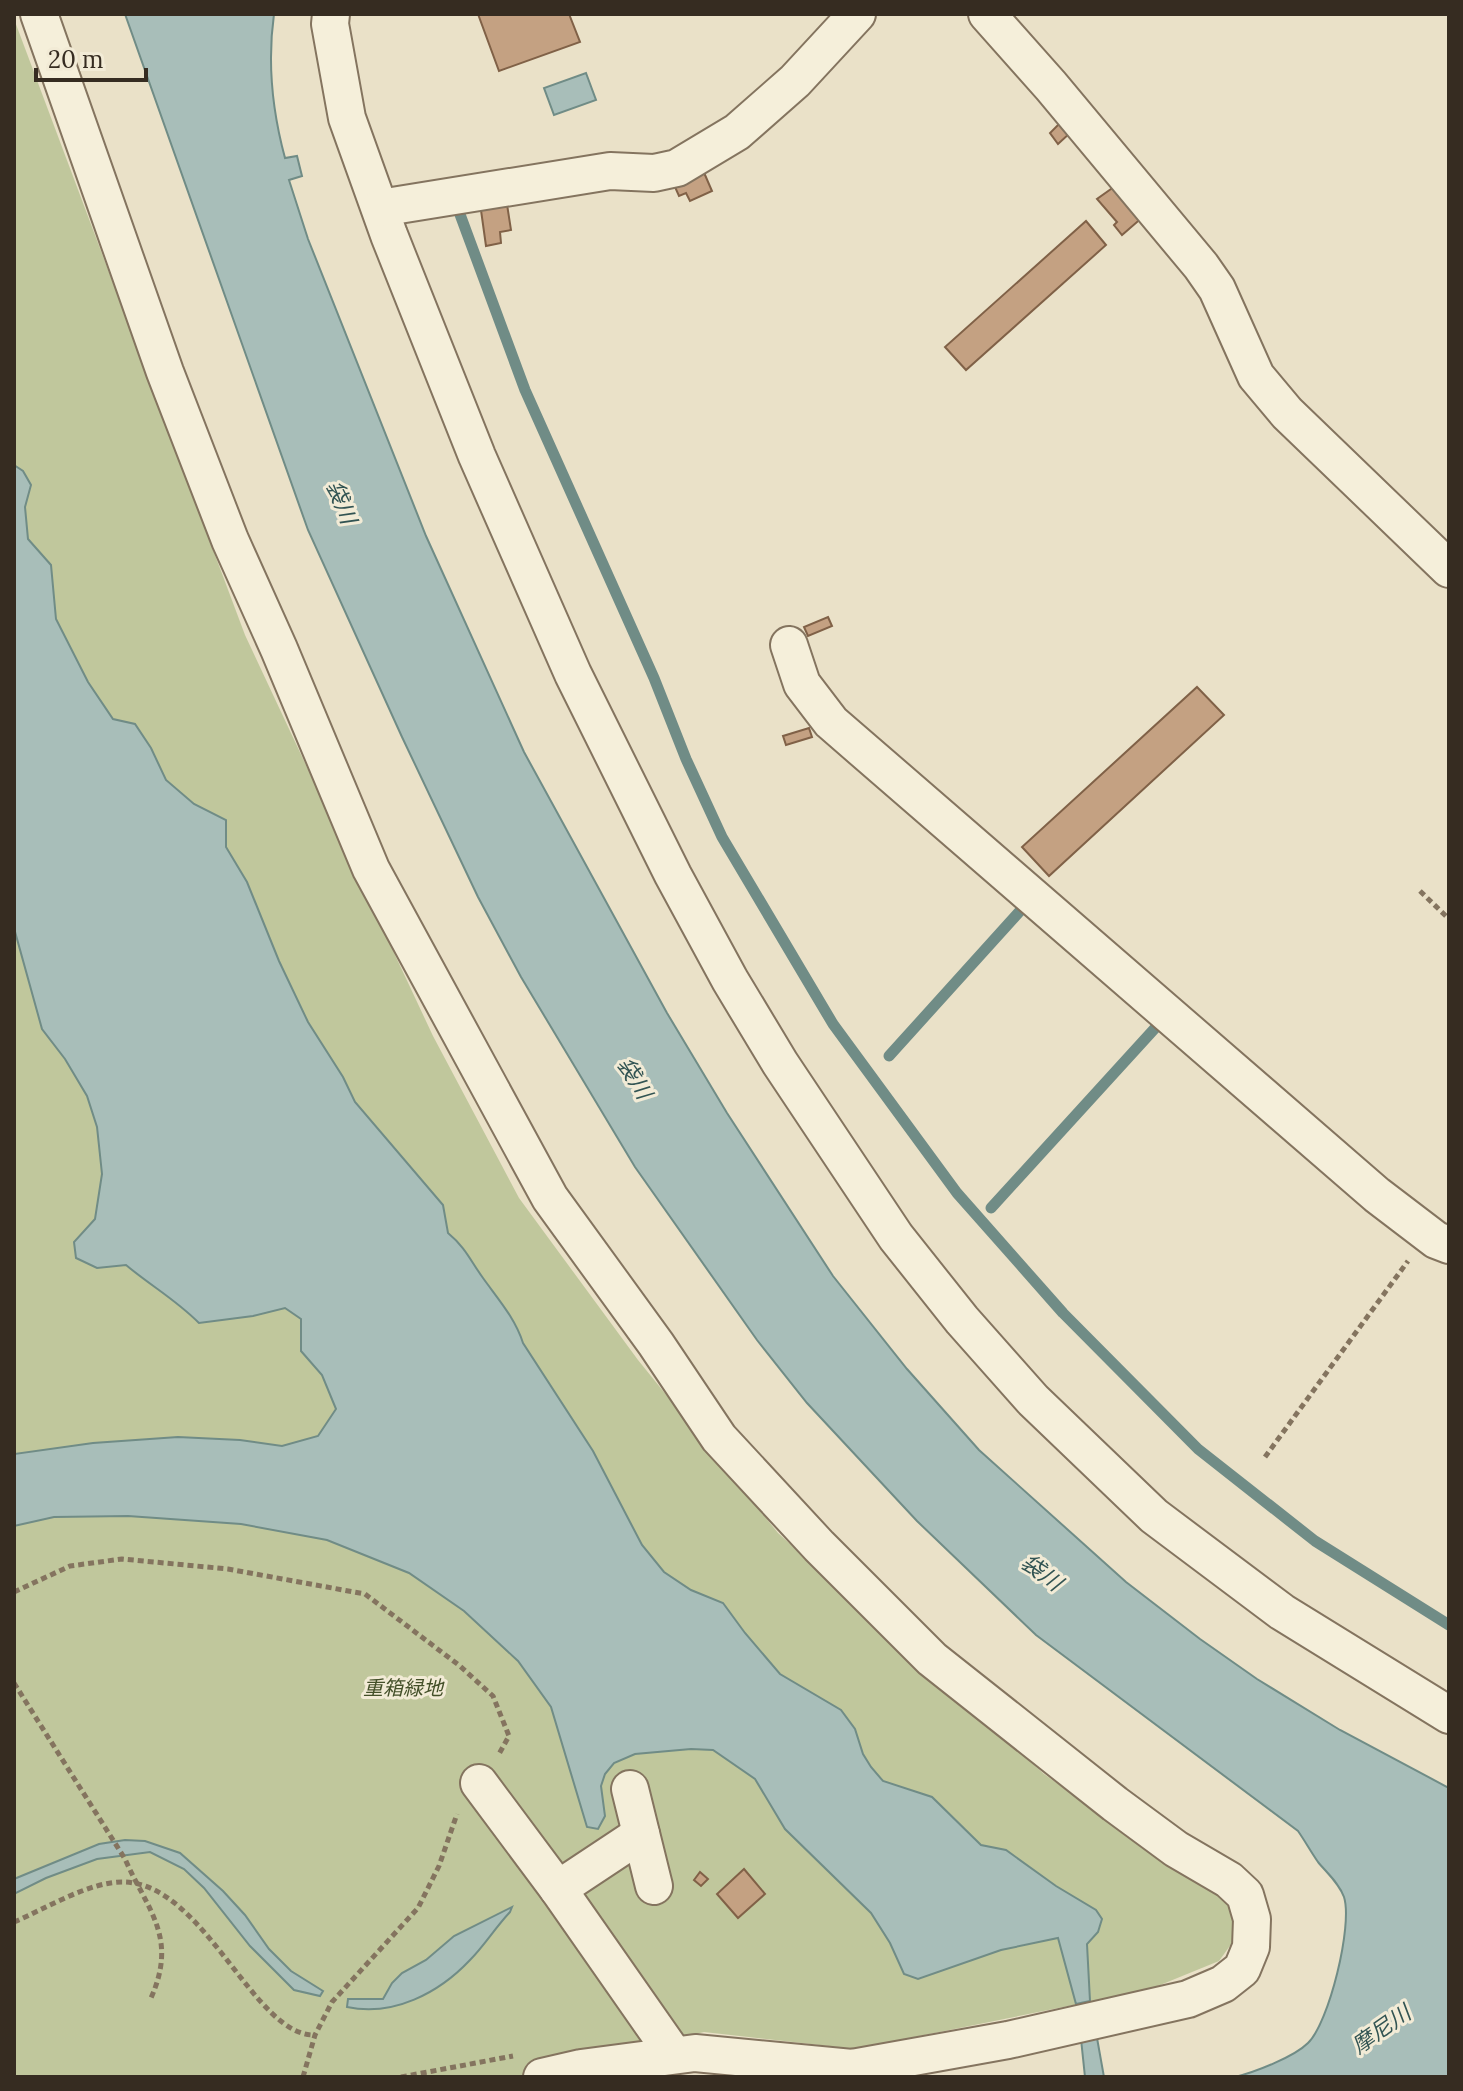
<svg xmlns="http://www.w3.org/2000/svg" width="1463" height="2091" viewBox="0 0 1463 2091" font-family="Lora,'Noto Sans JP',serif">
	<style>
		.green { fill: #c0c79c }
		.water { fill: #a8beb9; stroke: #708c86; stroke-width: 2 }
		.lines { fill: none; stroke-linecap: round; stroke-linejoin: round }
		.stream { stroke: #708c86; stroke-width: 11 }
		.building { fill: #c4a182; stroke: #806147; stroke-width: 2 }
		.minor-casing { stroke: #84745f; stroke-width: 40 }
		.path { stroke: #84745f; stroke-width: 5; stroke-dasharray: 6 4; stroke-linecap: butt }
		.minor { stroke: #f5efda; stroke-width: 36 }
		.labels { text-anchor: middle; stroke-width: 6; stroke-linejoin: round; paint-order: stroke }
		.park-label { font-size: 20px; font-style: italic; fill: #445029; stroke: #f2ebd6 }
		.water-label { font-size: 22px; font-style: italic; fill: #325453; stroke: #f2ebd6 }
	</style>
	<rect width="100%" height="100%" fill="#eae1c8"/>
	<polygon class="green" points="14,19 245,635 433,1036 519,1198 638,1360 778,1533 1044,1774 1177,1869 1228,1895 1237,1936 1219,1961 1148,1990 855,2049 704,2032 517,2077 14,2077"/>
	<g class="water">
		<path d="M 125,14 L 274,14 C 267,64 272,110 285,158 L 297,156 L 302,176 L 289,180 L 308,239 L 426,536 L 524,752 L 667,1013 L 727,1113 L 833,1276 L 907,1369 L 979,1450 L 1126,1582 L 1200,1639 L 1257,1679 L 1340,1730 L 1449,1788 L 1449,2077 L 1235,2077 C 1255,2072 1294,2057 1308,2043 C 1329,2023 1353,1925 1344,1897 C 1339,1883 1327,1873 1318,1862 C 1311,1852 1305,1841 1298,1831 L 1036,1635 L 917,1521 L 807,1403 L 757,1340 L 635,1167 L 521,977 L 478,897 L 402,737 L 308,530 Z"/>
		<polygon points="586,73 596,100 554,115 544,88"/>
		<path d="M 14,465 L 23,471 L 31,485 L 25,507 L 28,539 L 51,565 L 56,619 L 88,682 L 113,719 L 135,724 L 151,748 L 166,780 L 194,804 L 226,820 L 226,847 L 247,882 L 279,961 L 308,1022 L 343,1077 L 355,1102 L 443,1205 L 448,1233 C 466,1248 470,1260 483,1278 C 498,1299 515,1318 523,1343 L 593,1451 L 642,1545 L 664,1572 L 691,1590 L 723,1603 L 745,1633 L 780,1674 L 841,1710 L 855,1729 L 863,1754 L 871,1767 L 883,1781 L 932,1797 L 981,1845 L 1006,1850 L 1056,1886 L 1096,1910 L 1102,1919 L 1098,1932 L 1087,1944 L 1090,2001 L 1076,2004 L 1058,1938 L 1001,1950 L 918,1979 L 904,1974 L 890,1943 L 871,1913 L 785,1829 L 755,1779 L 713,1750 L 691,1749 L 635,1754 L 614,1763 L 605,1774 L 601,1786 L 605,1816 L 598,1829 L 587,1827 L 551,1707 L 518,1661 L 464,1611 L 409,1573 L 327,1540 L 241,1524 L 128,1516 L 54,1517 L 14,1526 L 14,1454 L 93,1443 L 178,1437 L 240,1440 L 282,1446 L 318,1436 L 336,1409 L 322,1375 L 301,1351 L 301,1319 L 285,1308 L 253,1316 L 199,1323 C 175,1299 151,1286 126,1265 L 97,1268 L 76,1258 L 74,1242 L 95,1219 L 102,1174 L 97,1127 L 87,1096 L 65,1059 L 42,1029 L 14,928 Z"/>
		<polygon points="125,1840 145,1841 180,1853 223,1891 245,1915 269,1949 291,1971 323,1991 320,1996 294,1990 250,1946 204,1888 184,1869 150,1852 97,1859 46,1878 14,1894 14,1879 99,1844"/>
		<path d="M 512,1907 L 510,1912 C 495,1928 484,1946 470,1960 C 439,1993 393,2017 347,2007 L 348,1999 L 383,1999 L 392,1983 L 402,1973 L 426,1960 L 454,1936 Z"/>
		<polygon points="1097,2038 1104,2077 1085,2077 1081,2039"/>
	</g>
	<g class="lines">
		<g class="stream">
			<polyline points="458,209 525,390 654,678 686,759 722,837 833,1024 957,1193 1063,1313 1198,1449 1315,1541 1449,1625"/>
			<polyline points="889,1056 1020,911"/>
			<polyline points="991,1208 1157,1026"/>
		</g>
	</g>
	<g class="building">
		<polygon points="478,14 569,14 580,42 499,71"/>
		<polygon points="1061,122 1070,133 1058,144 1050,133"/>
		<polygon points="702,168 712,191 690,201 686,193 679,196 675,187 686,182"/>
		<polygon points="1118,184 1144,216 1122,235 1114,225 1117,222 1097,199"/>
		<polygon points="506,198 511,230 500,232 501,243 486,246 480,203"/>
		<polygon points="1086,221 1106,245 966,370 945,347"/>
		<polygon points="828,617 832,626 808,636 804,627"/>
		<polygon points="1197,687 1224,715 1049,876 1022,847"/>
		<polygon points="809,728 812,737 786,745 783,736"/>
		<polygon points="744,1869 765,1894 738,1918 717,1894"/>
		<polygon points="700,1872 708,1879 701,1886 694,1880"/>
	</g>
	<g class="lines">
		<g class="minor-casing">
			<g id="minor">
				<polyline points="39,14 165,372 230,540 279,649 371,869 550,1198 656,1344 719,1438 819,1546 932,1659 1115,1804 1176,1849 1229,1880 1245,1895 1252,1919 1251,1947 1242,1969 1223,1984 1188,1999 1008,2040 852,2068 695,2053 581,2068 542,2077"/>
				<polyline points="331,14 330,24 347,118 389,235 477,456 573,674 673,875 730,980 780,1063 896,1237 962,1320 1033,1400 1154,1516 1282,1612 1449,1715"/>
				<polyline points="987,14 1051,86 1201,266 1217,289 1256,376 1287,413 1449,569"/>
				<polyline points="380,208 610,171 654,173 677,168 737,132 795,81 857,14"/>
				<polyline points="789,645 802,684 831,722 1377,1195 1436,1240 1449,1245"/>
				<polyline points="479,1783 558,1889 674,2055"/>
				<polyline points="630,1789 654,1886"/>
				<polyline points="558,1889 641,1834"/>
			</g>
		</g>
		<g class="path">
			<polyline points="1420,891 1449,919"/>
			<polyline points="1265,1457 1408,1261"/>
			<polyline points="14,1592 70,1566 122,1559 228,1569 365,1594 460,1666 493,1696 509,1736 499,1754"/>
			<path d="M 14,1683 L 125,1859 C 148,1911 178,1937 151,1998"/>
			<path d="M 14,1922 C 45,1909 90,1881 124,1882 C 205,1884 254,2037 315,2035"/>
			<polyline points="303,2077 315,2035 332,2002 418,1908 439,1866 457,1814"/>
			<polyline points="401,2077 513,2056"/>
		</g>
		<use href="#minor" class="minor"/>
	</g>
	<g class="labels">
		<g class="park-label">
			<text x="403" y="1695">重箱緑地</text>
		</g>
		<g class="water-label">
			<text transform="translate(342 502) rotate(68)" y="8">袋川</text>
			<text transform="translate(635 1078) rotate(59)" y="8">袋川</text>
			<text transform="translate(1042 1572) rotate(37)" y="8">袋川</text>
			<text transform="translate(1381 2029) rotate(-35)" y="8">摩尼川</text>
		</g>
	</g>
	<rect width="1463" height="2091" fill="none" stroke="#362c21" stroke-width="32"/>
	<path d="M36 68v12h110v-12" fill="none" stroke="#362c21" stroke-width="4"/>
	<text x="48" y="68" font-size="24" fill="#362c21" stroke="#f2ebd6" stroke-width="6" paint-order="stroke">20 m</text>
</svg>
